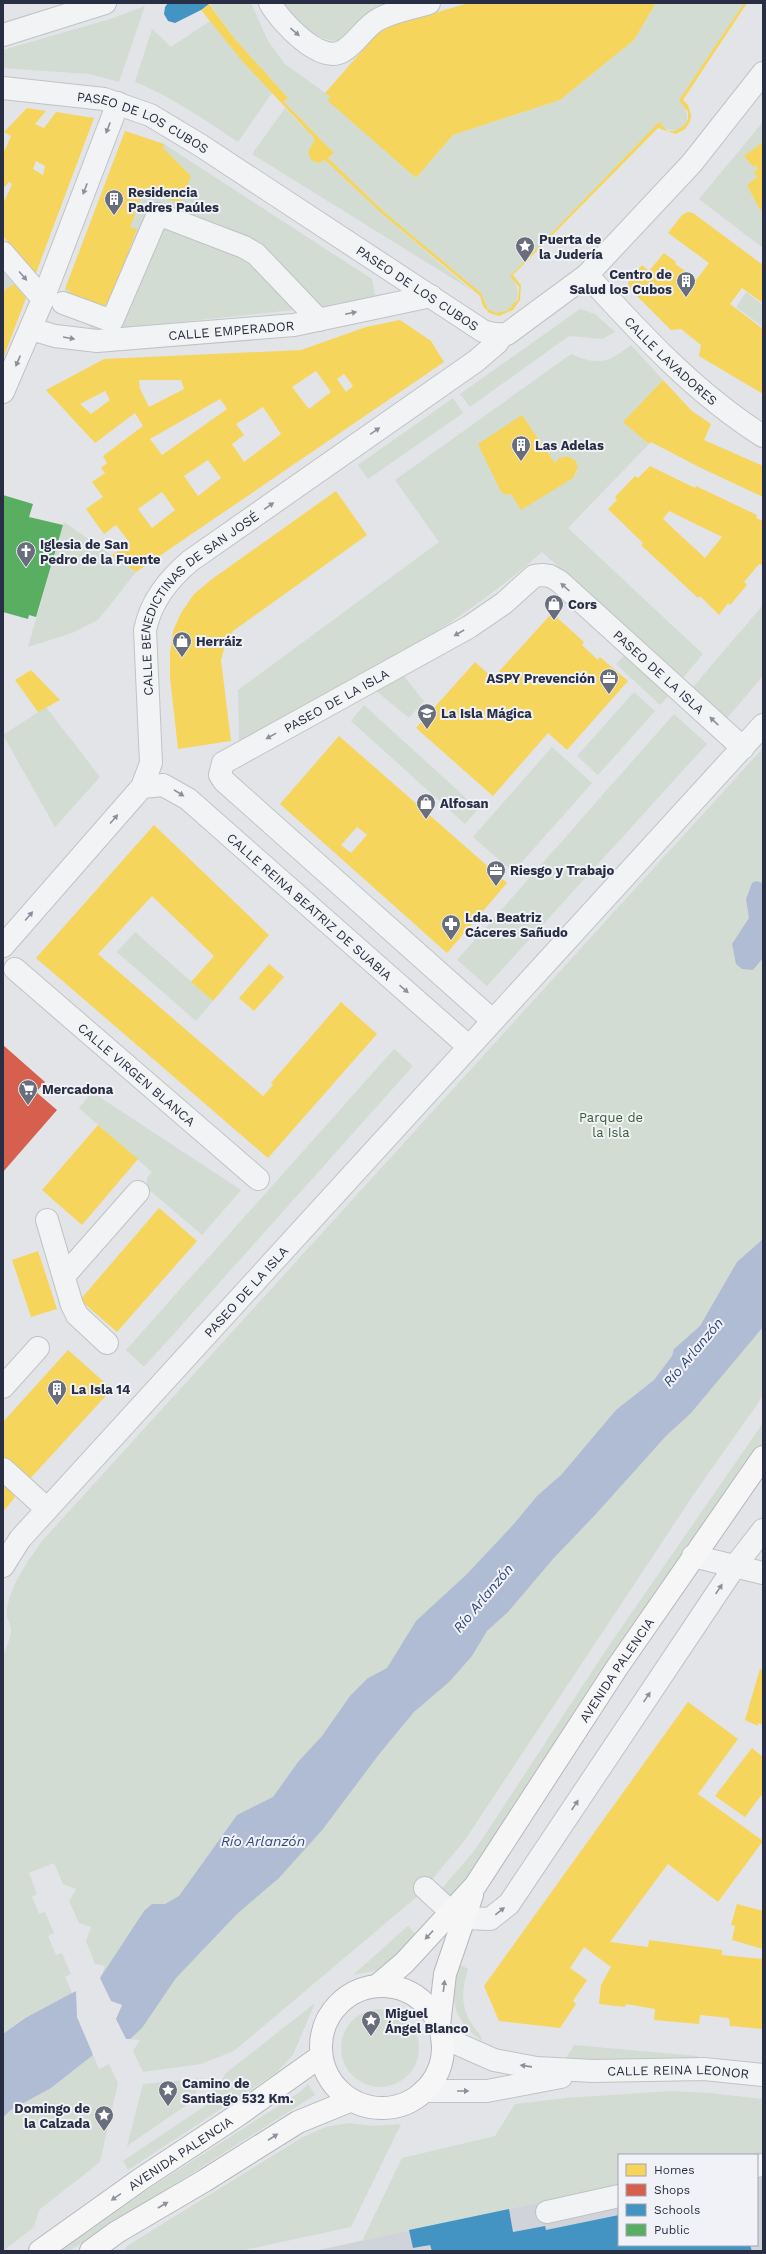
<svg xmlns="http://www.w3.org/2000/svg" width="766" height="2254" viewBox="0 0 766 2254" font-family="'Work Sans',sans-serif">
	<style>
		.built { fill: #d1d3db }
		.green { fill: #d2dcd3; fill-rule: evenodd }
		.water { fill: #b0bcd4; fill-rule: evenodd }
		.pier { fill: #e3e4e8; fill-rule: evenodd }
		.homes { fill: #f6d55c; fill-rule: evenodd }
		.shops { fill: #d6604d }
		.schools { fill: #4393c3 }
		.public { fill: #5aae61 }
		.lines { fill: none; stroke-linecap: round; stroke-linejoin: round }
		.minor-casing { stroke: #c1c2c6; stroke-width: 24 }
		.highway-casing { stroke: #b5b7bd; stroke-width: 24 }
		.minor { stroke: #f2f3f5; stroke-width: 22 }
		.highway { stroke: #f6f6f7; stroke-width: 22 }
		.oneway { fill: #8d909c }
		.oneway2 { fill: #8f929d }
		.labels { text-anchor: middle; stroke-width: 4; stroke-linejoin: round; paint-order: stroke }
		.street-label { font-size: 13px; fill: #282e43; stroke: #f1f2f7 }
		.poi-label { font-size: 13px; font-weight: bold; fill: #282e43; stroke: #f1f2f7; text-anchor: start }
		.park-label { font-size: 13px; fill: #375f35; stroke: #f1f2f7 }
		.water-label { font-size: 14px; font-style: italic; fill: #304779; stroke: #f1f2f7 }
	</style>
	<rect width="100%" height="100%" fill="#e3e4e8"/>
	<polygon class="built" points="763,2151 763,2251 314,2251 619,2185 619,2245 757,2245 757,2155 746,2155"/>
	<g class="green">
		<path d="M 209,3 L 251,3 L 268,41 L 285,64 L 331,97 L 328,100 L 416,178 L 453,135 L 560,100 L 634,40 L 656,3 L 744,3 L 679,100 C 700,121 676,143 659,122 L 510,276 C 531,296 504,325 488,309 L 481,293 L 383,211 L 328,158 L 334,153 L 284,102 L 288,98 L 235,39 Z"/>
		<path d="M 282,3 L 402,3 L 343,40 C 320,45 294,21 282,3 Z"/>
		<polygon points="145,6 119,82 89,74 3,68 3,50 110,19"/>
		<path d="M 210,21 L 272,93 L 238,142 C 205,120 172,97 135,82 L 152,29 L 171,47 Z"/>
		<polygon points="285,108 315,139 308,152 311,160 319,163 325,160 380,212 471,290 252,154"/>
		<polygon points="763,122 763,142 744,156 752,166 755,165 758,169 754,172 757,177 747,185 760,209 763,208 763,248 699,199"/>
		<polygon points="125,131 164,144 372,279 376,299 322,307 96,331 59,306"/>
		<polygon points="3,272 14,284 3,291"/>
		<polygon points="746,292 763,305 763,327 736,307"/>
		<polygon points="580,309 595,314 615,332 602,339 569,336 470,407 460,394"/>
		<path d="M 631,345 L 663,380 L 624,421 L 649,444 L 568,528 L 703,654 L 682,679 L 542,552 C 452,633 344,686 239,744 L 238,690 L 439,542 L 395,480 L 571,354 C 599,366 608,363 631,345 ZM 522,415 L 555,463 L 559,458 L 567,456 L 576,461 C 579,469 577,475 570,479 L 506,495 L 501,492 L 500,488 Z"/>
		<polygon points="453,398 463,413 368,479 358,465"/>
		<polygon points="64,522 136,572 98,620 72,633 28,647"/>
		<polygon points="763,605 763,676 727,718 693,687"/>
		<polygon points="627,653 670,694 660,705 616,664"/>
		<polygon points="403,675 424,701 409,718 375,690"/>
		<polygon points="634,692 655,711 598,775 577,756"/>
		<polygon points="364,705 478,809 465,824 351,721"/>
		<polygon points="46,707 100,777 55,827 3,735"/>
		<polygon points="674,714 707,744 487,986 457,960"/>
		<polygon points="552,747 592,783 513,872 473,837"/>
		<path d="M 763,748 L 763,1396 L 694,1494 L 465,1840 L 419,1895 L 234,2051 L 201,2064 L 143,2072 L 133,2051 L 140,2040 L 126,2039 L 122,2005 L 100,1978 L 105,1966 L 95,1964 L 86,1941 L 91,1927 L 79,1923 L 69,1901 L 76,1889 L 63,1884 L 54,1863 L 29,1873 L 37,1894 L 32,1897 L 39,1914 L 45,1912 L 54,1933 L 48,1936 L 56,1955 L 62,1953 L 71,1974 L 65,1977 L 72,1993 L 24,2018 L 3,2034 L 3,1657 C 5,1649 11,1639 11,1630 C 11,1623 5,1617 7,1610 C 10,1585 28,1561 42,1541 Z"/>
		<polygon points="135,932 213,1001 196,1021 117,952"/>
		<polygon points="394,1049 413,1066 144,1367 126,1350"/>
		<polygon points="92,1092 241,1190 202,1235 147,1188 147,1178 152,1172 79,1108"/>
		<polygon points="763,1423 763,1444 687,1552 470,1881 448,1902 438,1893 475,1850 608,1647"/>
		<polygon points="408,1926 417,1936 379,1970 353,1975"/>
		<path d="M 459,1964 L 468,1969 C 462,1988 460,2004 471,2023 C 475,2030 480,2032 482,2041 C 451,2019 450,1999 459,1964 Z"/>
		<polygon points="315,2003 293,2055 276,2073 128,2170 123,2161 205,2106 226,2073"/>
		<circle cx="380" cy="2048" r="39"/>
		<polygon points="574,2045 698,2056 697,2061 565,2060"/>
		<polygon points="93,2055 99,2069 109,2064 118,2083 100,2162 39,2210 34,2227 3,2251 3,2117 11,2110 51,2088"/>
		<polygon points="203,2078 191,2102 127,2146 143,2084"/>
		<polygon points="308,2084 315,2095 69,2251 59,2251 147,2190 300,2092"/>
		<polygon points="670,2091 709,2093 763,2099 763,2151 746,2155 619,2155 619,2185 362,2241 402,2158 495,2136 515,2104 566,2098"/>
		<polygon points="349,2123 373,2126 401,2124 351,2227 240,2251 179,2251 178,2249 175,2251 123,2251 127,2246 303,2137 326,2127"/>
	</g>
	<g class="water">
		<polygon points="756,881 763,883 763,958 753,970 742,969 736,964 732,944 749,918 746,899 752,883"/>
		<path d="M 763,1239 L 763,1327 L 691,1413 L 666,1436 L 595,1515 L 553,1559 L 508,1612 L 487,1631 L 472,1656 L 449,1682 L 414,1712 L 380,1753 L 323,1829 L 279,1878 L 238,1913 L 176,1978 L 142,2028 L 130,2039 L 92,2052 L 93,2055 L 51,2088 L 11,2110 L 3,2117 L 3,2034 L 25,2018 L 100,1978 L 144,1911 L 152,1904 L 165,1904 L 179,1896 L 237,1815 L 273,1797 L 298,1762 L 322,1736 L 350,1696 L 368,1678 L 387,1668 L 416,1621 L 466,1575 L 513,1525 L 537,1496 L 561,1475 L 616,1410 L 654,1380 L 672,1356 L 674,1349 L 700,1326 L 737,1262 ZM 111,2001 L 122,2005 L 116,2017 L 84,2033 L 77,2016 Z"/>
	</g>
	<path class="pier" d="M 105,1966 L 100,1978 L 112,2003 L 122,2005 L 116,2019 L 126,2039 L 133,2039 L 94,2053 L 94,2057 L 77,2017 L 76,1991 L 72,1993 L 71,1991 L 99,1977 ZM 110,2004 L 119,2007 L 114,2018 L 85,2031 L 79,2018 Z"/>
	<g class="homes">
		<polygon points="469,3 656,3 634,40 560,100 453,135 416,178 327,100 331,97 325,93 382,28"/>
		<polygon points="744,3 747,3 683,100 688,105 691,115 690,122 685,129 676,134 658,128 513,275 521,285 520,300 513,310 499,316 489,313 483,306 480,296 380,212 325,160 319,163 311,160 308,152 315,139 243,62 201,10 209,4 235,39 288,98 284,102 334,153 328,158 383,211 481,293 488,309 496,313 507,311 518,299 519,287 510,276 659,122 668,131 674,131 684,126 688,119 688,112 679,100"/>
		<path d="M 27,108 L 46,111 L 35,124 L 44,128 L 56,112 L 94,118 L 36,273 L 32,273 L 3,236 L 3,198 L 5,200 L 12,184 L 9,182 L 3,188 L 3,149 L 5,150 L 11,136 L 4,132 ZM 36,161 L 45,166 L 43,175 L 33,169 Z"/>
		<polygon points="125,131 164,144 163,148 191,176 181,204 147,191 143,199 141,198 130,227 137,229 109,304 106,303 104,309 68,296 70,290 65,289"/>
		<polygon points="763,142 763,208 760,210 747,185 757,177 754,172 758,169 755,165 753,167 744,156"/>
		<polygon points="688,212 693,213 763,265 763,303 742,288 730,304 763,329 763,394 699,356 701,345 681,329 671,330 629,288 628,283 630,279 642,265 649,271 664,253 676,262 675,264 697,279 709,263 668,233 682,215"/>
		<polygon points="14,284 26,298 3,359 3,291"/>
		<path d="M 400,320 L 431,341 L 444,362 L 136,572 L 112,555 L 130,543 L 116,525 L 104,534 L 86,509 L 103,497 L 92,482 L 105,473 L 101,468 L 107,463 L 103,456 L 143,426 L 135,413 L 95,443 L 46,390 L 104,359 L 301,350 L 366,327 ZM 316,371 L 331,392 L 309,409 L 292,387 ZM 344,374 L 353,386 L 346,392 L 337,379 ZM 139,380 L 181,380 L 184,389 L 149,407 L 140,389 ZM 105,391 L 110,400 L 91,414 L 80,404 ZM 220,399 L 227,409 L 162,455 L 150,439 ZM 263,407 L 281,434 L 244,462 L 232,444 L 244,435 L 236,424 ZM 208,460 L 221,478 L 198,496 L 184,476 ZM 162,492 L 175,510 L 152,528 L 138,509 Z"/>
		<polygon points="663,380 692,411 711,424 704,440 763,466 763,497 699,467 651,442 649,444 623,422"/>
		<polygon points="522,415 555,463 559,458 567,456 576,461 578,468 573,478 521,510 511,494 506,495 501,492 478,444"/>
		<path d="M 650,466 L 695,488 L 696,486 L 757,515 L 756,518 L 763,521 L 763,563 L 762,565 L 759,564 L 744,582 L 747,585 L 730,605 L 728,603 L 719,615 L 700,596 L 698,598 L 641,545 L 643,543 L 608,509 L 617,500 L 615,497 L 635,476 L 638,478 ZM 669,511 L 722,537 L 705,558 L 663,519 Z"/>
		<polygon points="336,491 367,535 233,631 225,645 221,660 231,741 178,749 170,678 170,654 173,631 181,613 194,594 212,579"/>
		<polygon points="552,613 584,642 582,645 598,660 600,657 628,681 567,750 548,733 493,796 416,728 475,662 493,678"/>
		<polygon points="31,670 60,700 38,712 15,680"/>
		<path d="M 339,736 L 507,883 L 447,953 L 280,804 ZM 357,827 L 367,835 L 351,853 L 341,845 Z"/>
		<polygon points="154,825 269,935 213,1001 191,982 214,956 152,896 98,954 263,1096 273,1085 271,1083 341,1002 377,1034 268,1158 36,958"/>
		<polygon points="269,964 284,977 254,1011 239,998"/>
		<polygon points="98,1125 138,1159 82,1225 42,1190"/>
		<polygon points="159,1208 197,1241 117,1332 80,1300"/>
		<polygon points="38,1251 57,1309 31,1317 12,1260"/>
		<polygon points="68,1350 112,1389 28,1481 3,1458 3,1422"/>
		<polygon points="3,1480 15,1497 3,1512"/>
		<polygon points="760,1669 763,1670 763,1725 758,1723 758,1726 745,1720"/>
		<polygon points="688,1702 738,1739 698,1794 763,1841 718,1902 668,1864 610,1942 648,1947 649,1940 722,1950 722,1955 763,1959 763,2029 730,2026 729,2018 700,2015 699,2024 654,2020 655,2009 626,2004 625,2007 599,2004 601,1985 611,1967 584,1947 570,1968 587,1980 573,2001 576,2004 560,2028 499,2021 484,1986"/>
		<polygon points="752,1748 763,1757 763,1793 745,1817 715,1796"/>
		<polygon points="737,1904 763,1911 763,1949 732,1940 735,1926 731,1925"/>
	</g>
	<polygon class="shops" points="3,1045 45,1082 36,1092 57,1110 3,1172"/>
	<g class="schools">
		<polygon points="168,3 209,3 209,4 201,10 175,23 168,21 164,14 165,7"/>
		<polygon points="509,2209 513,2232 545,2226 546,2230 619,2215 619,2245 750,2245 752,2251 432,2251 430,2245 413,2248 409,2230"/>
	</g>
	<polygon class="public" points="3,495 33,504 29,517 63,525 36,617 29,615 28,619 3,612"/>
	<g class="lines">
		<g class="minor-casing">
			<g id="minor">
				<path d="M 270,3 C 280,21 320,65 343,51 C 357,43 365,26 379,19 C 394,11 413,8 429,3"/>
				<polyline points="3,35 105,3"/>
				<path id="s1" d="M 3,88 L 104,99 L 150,115 L 200,145 L 483,331 C 491,334 498,335 507,334 L 587,275 L 692,163 L 763,73"/>
				<polyline points="3,253 43,299"/>
				<path id="s2" d="M 587,275 C 641,334 695,393 763,436"/>
				<polyline points="63,303 112,321 158,214 244,247 256,254 319,320"/>
				<path id="s3" d="M 31,329 L 55,336 L 97,341 L 294,325 L 431,296"/>
				<polyline points="3,392 43,299 118,103"/>
				<path id="s4" d="M 142,787 L 163,785 L 188,799 L 468,1046"/>
				<path id="s5" d="M 3,946 L 142,787 L 151,763 L 145,630 C 151,601 168,580 190,561 L 476,361 L 497,343 L 502,335"/>
				<path id="s6" d="M 15,969 L 258,1179"/>
				<path id="s7" d="M 492,1020 L 224,781 L 220,775 L 223,763 L 469,627 L 504,603 L 534,576 L 542,575 L 550,576 L 559,581 L 743,748"/>
				<polyline points="47,1220 72,1305 77,1315 107,1343"/>
				<polyline points="64,1276 138,1192"/>
				<polyline points="3,1387 38,1348"/>
				<polyline points="3,1469 47,1509"/>
				<polyline points="693,1556 763,1573"/>
				<path id="s8" d="M 3,1566 L 20,1539 L 763,725"/>
				<polyline points="425,1888 451,1912"/>
				<polyline points="464,1918 490,1919 509,1904 735,1566 763,1530"/>
				<path id="s9" d="M 442,2037 L 494,2060 L 537,2068 L 593,2071 L 704,2069 L 763,2075"/>
				<polyline points="424,2091 487,2091 561,2077"/>
				<polyline points="757,2166 763,2165"/>
				<polyline points="547,2212 619,2196"/>
			</g>
		</g>
		<g class="highway-casing">
			<g id="highway">
				<path id="s10" d="M 378,1985 L 404,1963 L 475,1886 L 616,1669 L 763,1457"/>
				<circle cx="382" cy="2047" r="61"/>
				<polyline points="439,2025 445,1974 472,1895"/>
				<path id="s11" d="M 40,2251 L 141,2179 L 238,2115 L 321,2056"/>
				<polyline points="91,2251 117,2232 204,2181 298,2122 352,2100"/>
			</g>
		</g>
		<use href="#minor" class="minor"/>
		<use href="#highway" class="highway"/>
	</g>
	<defs><path id="oneway-solid" d="M-6-.8H1V-3.2L6.5 0L1 3.2V.8H-6Z"/></defs>
	<g class="oneway">
		<use href="#oneway-solid" transform="translate(295 32) rotate(40)"/>
		<use href="#oneway-solid" transform="translate(108 128) rotate(111)"/>
		<use href="#oneway-solid" transform="translate(85 189) rotate(111)"/>
		<use href="#oneway-solid" transform="translate(23 276) rotate(49)"/>
		<use href="#oneway-solid" transform="translate(351 313) rotate(-12)"/>
		<use href="#oneway-solid" transform="translate(69 338) rotate(10)"/>
		<use href="#oneway-solid" transform="translate(18 361) rotate(113)"/>
		<use href="#oneway-solid" transform="translate(375 431) rotate(-35)"/>
		<use href="#oneway-solid" transform="translate(269 506) rotate(-35)"/>
		<use href="#oneway-solid" transform="translate(565 587) rotate(-138)"/>
		<use href="#oneway-solid" transform="translate(459 633) rotate(150)"/>
		<use href="#oneway-solid" transform="translate(714 721) rotate(-137)"/>
		<use href="#oneway-solid" transform="translate(271 736) rotate(151)"/>
		<use href="#oneway-solid" transform="translate(179 793) rotate(32)"/>
		<use href="#oneway-solid" transform="translate(114 819) rotate(-49)"/>
		<use href="#oneway-solid" transform="translate(29 916) rotate(-49)"/>
		<use href="#oneway-solid" transform="translate(404 989) rotate(41)"/>
		<use href="#oneway-solid" transform="translate(719 1589) rotate(-56)"/>
		<use href="#oneway-solid" transform="translate(647 1697) rotate(-56)"/>
		<use href="#oneway-solid" transform="translate(575 1805) rotate(-56)"/>
		<use href="#oneway-solid" transform="translate(500 1911) rotate(-39)"/>
		<use href="#oneway-solid" transform="translate(526 2066) rotate(-172)"/>
		<use href="#oneway-solid" transform="translate(463 2091)"/>
	</g>
	<g class="oneway2">
		<use href="#oneway-solid" transform="translate(429 1935) rotate(133)"/>
		<use href="#oneway-solid" transform="translate(444 1986) rotate(-83)"/>
		<use href="#oneway-solid" transform="translate(273 2137) rotate(-33)"/>
		<use href="#oneway-solid" transform="translate(116 2197) rotate(145)"/>
		<use href="#oneway-solid" transform="translate(163 2205) rotate(-30)"/>
	</g>
	<defs>
		<g id="building-pin" transform="scale(1)"><path d="M0 17L-7.5 6A9.5 9.5 0 1 1 7.5 6Z" fill="#696e7d" stroke="#f1f2f7"/><path d="M-4-6H4V6H1V3H-1V6H-4ZM-2.5-4.3h1.7v1.8h-1.7ZM.8-4.3h1.7v1.8H.8ZM-2.5-1h1.7V.8h-1.7ZM.8-1h1.7V.8H.8Z" fill="#fff"/></g>
		<g id="sight-pin" transform="scale(1)"><path d="M0 17L-7.5 6A9.5 9.5 0 1 1 7.5 6Z" fill="#696e7d" stroke="#f1f2f7"/><path d="M0-6L1.8-2.2L6-1.7L2.9 1.2L3.7 5.4L0 3.3L-3.7 5.4L-2.9 1.2L-6-1.7L-1.8-2.2Z" fill="#fff"/></g>
		<g id="church-pin" transform="scale(1)"><path d="M0 17L-7.5 6A9.5 9.5 0 1 1 7.5 6Z" fill="#696e7d" stroke="#f1f2f7"/><path d="M-1.2-6h2.4v3.5h3.3v2.4h-3.3V6h-2.4V-.1h-3.3v-2.4h3.3Z" fill="#fff"/></g>
		<g id="shop-pin" transform="scale(1)"><path d="M0 17L-7.5 6A9.5 9.5 0 1 1 7.5 6Z" fill="#696e7d" stroke="#f1f2f7"/><path d="M-5-2.5h2.3a2.7 3.5 0 0 1 5.4 0H5L5.5 6h-11ZM-1.5-2.5h3a1.5 2.3 0 0 0-3 0Z" fill="#fff"/></g>
		<g id="office-pin" transform="scale(1)"><path d="M0 17L-7.5 6A9.5 9.5 0 1 1 7.5 6Z" fill="#696e7d" stroke="#f1f2f7"/><path d="M-6-3h4V-5.5h4V-3h4V5H-6ZM-1-4.5V-3h2v-1.5ZM-6 0V1H6V0Z" fill="#fff"/></g>
		<g id="school-pin" transform="scale(1)"><path d="M0 17L-7.5 6A9.5 9.5 0 1 1 7.5 6Z" fill="#696e7d" stroke="#f1f2f7"/><path d="M0-5L7-2L0 1L-7-2ZM-4 1L0 2.5L4 1V4Q0 6-4 4Z" fill="#fff"/></g>
		<g id="pharmacy-pin" transform="scale(1)"><path d="M0 17L-7.5 6A9.5 9.5 0 1 1 7.5 6Z" fill="#696e7d" stroke="#f1f2f7"/><path d="M-2-6h4v4h4v4h-4v4h-4v-4h-4v-4h4Z" fill="#fff"/></g>
		<g id="supermarket-pin" transform="scale(1)"><path d="M0 17L-7.5 6A9.5 9.5 0 1 1 7.5 6Z" fill="#696e7d" stroke="#f1f2f7"/><path d="M-6-5.5h2.5l.6 2H6L4.5 2H-2.5L-4.4-4H-6ZM-1.5 3.2a1.3 1.3 0 1 0 .1 0ZM3 3.2a1.3 1.3 0 1 0 .1 0Z" fill="#fff"/></g>
	</defs>
	<g fill-rule="evenodd">
		<use href="#building-pin" x="114" y="199"/>
		<use href="#sight-pin" x="525" y="246"/>
		<use href="#building-pin" x="686" y="281"/>
		<use href="#building-pin" x="521" y="445"/>
		<use href="#church-pin" x="26" y="551"/>
		<use href="#shop-pin" x="554" y="604"/>
		<use href="#shop-pin" x="182" y="641"/>
		<use href="#office-pin" x="609" y="678"/>
		<use href="#school-pin" x="427" y="713"/>
		<use href="#shop-pin" x="426" y="803"/>
		<use href="#office-pin" x="496" y="870"/>
		<use href="#pharmacy-pin" x="451" y="924"/>
		<use href="#supermarket-pin" x="28" y="1089"/>
		<use href="#building-pin" x="57" y="1389"/>
		<use href="#sight-pin" x="371" y="2020"/>
		<use href="#sight-pin" x="168" y="2090"/>
		<use href="#sight-pin" x="104" y="2115"/>
	</g>
	<g class="labels">
		<g class="street-label">
			<text dy="5" stroke="none"><textPath href="#s1" startOffset="146">PASEO DE LOS CUBOS</textPath></text>
			<text dy="5" stroke="none"><textPath href="#s1" startOffset="469">PASEO DE LOS CUBOS</textPath></text>
			<text dy="5" stroke="none"><textPath href="#s3" startOffset="202">CALLE EMPERADOR</textPath></text>
			<text dy="5" stroke="none"><textPath href="#s2" startOffset="120">CALLE LAVADORES</textPath></text>
			<text dy="5" stroke="none"><textPath href="#s5" startOffset="420">CALLE BENEDICTINAS DE SAN JOSÉ</textPath></text>
			<text dy="5" stroke="none"><textPath href="#s7" startOffset="904">PASEO DE LA ISLA</textPath></text>
			<text dy="5" stroke="none"><textPath href="#s7" startOffset="508">PASEO DE LA ISLA</textPath></text>
			<text dy="5" stroke="none"><textPath href="#s4" startOffset="212">CALLE REINA BEATRIZ DE SUABIA</textPath></text>
			<text dy="5" stroke="none"><textPath href="#s6" startOffset="161">CALLE VIRGEN BLANCA</textPath></text>
			<text dy="5" stroke="none"><textPath href="#s8" startOffset="367">PASEO DE LA ISLA</textPath></text>
			<text dy="5" stroke="none"><textPath href="#s10" startOffset="397">AVENIDA PALENCIA</textPath></text>
			<text dy="5" stroke="none"><textPath href="#s9" startOffset="242">CALLE REINA LEONOR</textPath></text>
			<text dy="5" stroke="none"><textPath href="#s11" startOffset="171">AVENIDA PALENCIA</textPath></text>
		</g>
		<g class="poi-label">
			<text x="128" y="197">Residencia<tspan x="128" dy="15">Padres Paúles</tspan></text>
			<text x="539" y="244">Puerta de<tspan x="539" dy="15">la Judería</tspan></text>
			<text x="672" y="279" text-anchor="end">Centro de<tspan x="672" dy="15">Salud los Cubos</tspan></text>
			<text x="535" y="450">Las Adelas</text>
			<text x="40" y="549">Iglesia de San<tspan x="40" dy="15">Pedro de la Fuente</tspan></text>
			<text x="568" y="609">Cors</text>
			<text x="196" y="646">Herráiz</text>
			<text x="595" y="683" text-anchor="end">ASPY Prevención</text>
			<text x="441" y="718">La Isla Mágica</text>
			<text x="440" y="808">Alfosan</text>
			<text x="510" y="875">Riesgo y Trabajo</text>
			<text x="465" y="922">Lda. Beatriz<tspan x="465" dy="15">Cáceres Sañudo</tspan></text>
			<text x="42" y="1094">Mercadona</text>
			<text x="71" y="1394">La Isla 14</text>
			<text x="385" y="2018">Miguel<tspan x="385" dy="15">Ángel Blanco</tspan></text>
			<text x="182" y="2088">Camino de<tspan x="182" dy="15">Santiago 532 Km.</tspan></text>
			<text x="90" y="2113" text-anchor="end">Domingo de<tspan x="90" dy="15">la Calzada</tspan></text>
		</g>
		<g class="park-label">
			<text x="611" y="1122">Parque de<tspan x="611" dy="15">la Isla</tspan></text>
		</g>
		<g class="water-label">
			<text transform="translate(693 1352) rotate(-50)" y="5">Río Arlanzón</text>
			<text transform="translate(483 1598) rotate(-50)" y="5">Río Arlanzón</text>
			<text x="263" y="1846">Río Arlanzón</text>
		</g>
	</g>
	<rect width="766" height="2254" fill="none" stroke="#282e43" stroke-width="8"/>
	<rect x="618" y="2154" width="140" height="92" fill="#f1f2f7" stroke="#a1a4af"/>
	<rect x="626" y="2164" width="20" height="12" fill="#f6d55c" stroke="#a1a4af"/>
	<text x="654" y="2174" font-size="12" fill="#282e43">Homes</text>
	<rect x="626" y="2184" width="20" height="12" fill="#d6604d" stroke="#a1a4af"/>
	<text x="654" y="2194" font-size="12" fill="#282e43">Shops</text>
	<rect x="626" y="2204" width="20" height="12" fill="#4393c3" stroke="#a1a4af"/>
	<text x="654" y="2214" font-size="12" fill="#282e43">Schools</text>
	<rect x="626" y="2224" width="20" height="12" fill="#5aae61" stroke="#a1a4af"/>
	<text x="654" y="2234" font-size="12" fill="#282e43">Public</text>
</svg>
